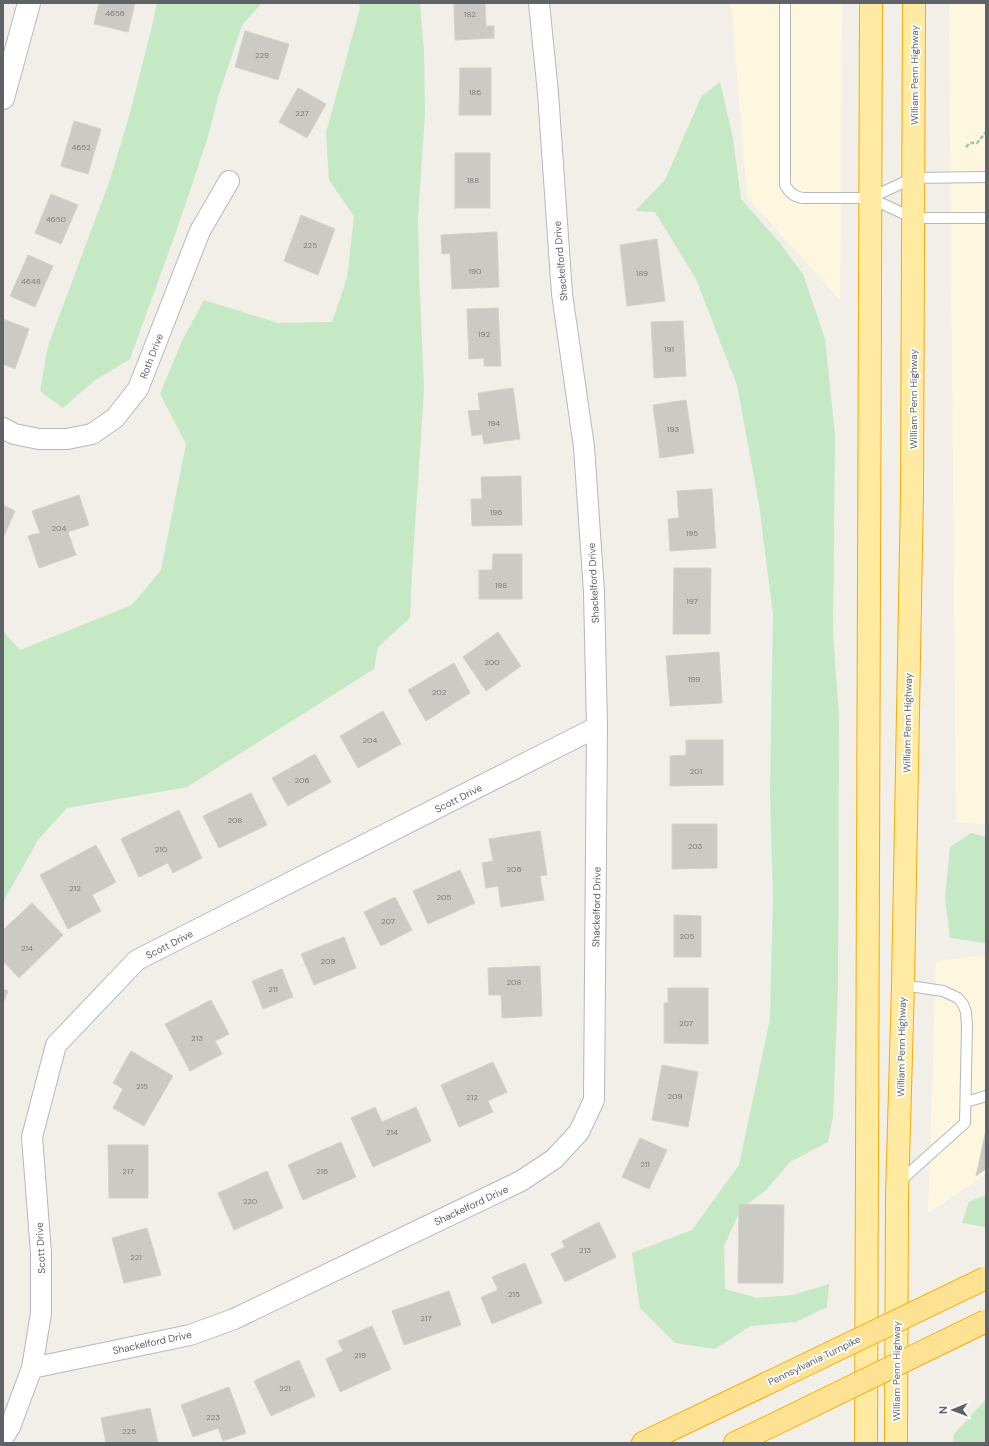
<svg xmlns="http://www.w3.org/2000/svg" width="989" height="1446" viewBox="0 0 989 1446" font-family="'DM Sans',sans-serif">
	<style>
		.commercial { fill: #fef7e0 }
		.green { fill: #c5e8c5 }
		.building { fill: #cccac5; stroke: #d6d1c6 }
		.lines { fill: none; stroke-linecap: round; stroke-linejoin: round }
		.service-casing { stroke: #b5b8bc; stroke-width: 12 }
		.minor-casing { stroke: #b5b8bc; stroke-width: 22 }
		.secondary-casing { stroke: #b6babf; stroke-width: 24 }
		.trunk-casing { stroke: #f9ab00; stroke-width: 24 }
		.motorway-casing { stroke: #f9ab00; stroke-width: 24 }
		.path { stroke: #9cc7a9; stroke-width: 2.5; stroke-dasharray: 4 2; stroke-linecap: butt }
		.service { stroke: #fff; stroke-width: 10 }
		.minor { stroke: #fff; stroke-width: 20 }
		.secondary { stroke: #fff; stroke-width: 22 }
		.trunk { stroke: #feeaa1; stroke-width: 22 }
		.motorway { stroke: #fde293; stroke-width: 22 }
		.motorway-bridge-casing { stroke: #f9ab00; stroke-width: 24; stroke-linecap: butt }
		.motorway-bridge { stroke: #fde293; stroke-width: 22 }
		.labels { text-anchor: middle; stroke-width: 3.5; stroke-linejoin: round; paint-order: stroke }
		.number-label { font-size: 8px; fill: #7a7d7f }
		.street-label { font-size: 10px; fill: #5f6368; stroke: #fff }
	</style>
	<rect width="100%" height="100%" fill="#f1efe8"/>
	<g class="commercial">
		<polygon points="731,3 842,3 840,300 747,197"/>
		<polygon points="949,3 986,3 986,824 956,823"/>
		<polygon points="986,955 986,1174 928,1213 936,961"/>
	</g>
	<g class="green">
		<polygon points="157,3 262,3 242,25 219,94 207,140 177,229 130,359 94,381 63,408 40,391 48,346 110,180 130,113 152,26"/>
		<polygon points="358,3 420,3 420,4 424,51 425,114 418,217 419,273 424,390 412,572 410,618 378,647 374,669 187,787 67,808 38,840 3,902 3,631 20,650 132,605 161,570 186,444 160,394 182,341 204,300 278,323 332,322 347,278 354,216 329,180 326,133 360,8"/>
		<polygon points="720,82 733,138 741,199 779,242 803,274 825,339 835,434 833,634 839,717 838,986 833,1117 828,1142 790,1162 766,1190 741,1209 724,1246 725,1289 757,1298 793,1295 829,1284 827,1307 796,1322 750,1326 715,1349 675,1343 640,1308 632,1253 692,1230 739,1165 770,1019 773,899 770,792 773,615 759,504 737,385 696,279 655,212 635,211 665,180 701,97"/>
		<polygon points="971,833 986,837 986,943 950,938 945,898 950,847"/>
		<polygon points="986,1195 986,1227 962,1223 969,1202"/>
		<polygon points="986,1399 986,1443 953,1443 954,1434"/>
	</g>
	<g class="building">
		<polygon points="99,3 135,3 128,32 94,24"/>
		<polygon points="454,3 485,3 486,26 494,26 494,38 455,40"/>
		<polygon points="245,31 289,44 278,80 235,67"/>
		<polygon points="460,68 491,68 491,115 459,115"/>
		<polygon points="298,88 326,104 307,138 279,122"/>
		<polygon points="74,121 101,129 88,174 61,166"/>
		<rect x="455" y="153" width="35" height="55"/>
		<polygon points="51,194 78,205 61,244 35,233"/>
		<polygon points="301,215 335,229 318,275 284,261"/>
		<polygon points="497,232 499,287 452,289 450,253 442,254 441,235"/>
		<polygon points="657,239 665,301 627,306 620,245"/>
		<polygon points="28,255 53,266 35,307 10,296"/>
		<polygon points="498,308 501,366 484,366 484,358 469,359 467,309"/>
		<polygon points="3,319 29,329 15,369 3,364"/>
		<polygon points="683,321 686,376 654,378 651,322"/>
		<polygon points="513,388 520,439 484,444 482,434 472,436 468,411 480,410 478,393"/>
		<polygon points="686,400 694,453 660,458 653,405"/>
		<polygon points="521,476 522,525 472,526 471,499 482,499 481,477"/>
		<polygon points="712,489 716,548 670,551 668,519 679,518 677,491"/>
		<polygon points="79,495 89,525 68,532 76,555 39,568 28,536 40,533 32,511"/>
		<polygon points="3,505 15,511 3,538"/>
		<polygon points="493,554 522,554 522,599 479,599 479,570 492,570"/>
		<polygon points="674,568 711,568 710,634 673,634"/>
		<polygon points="498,632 521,666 486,691 463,657"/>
		<polygon points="719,652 722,703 670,706 666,656"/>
		<polygon points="454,663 470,693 426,721 408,690"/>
		<polygon points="383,711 401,744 358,768 340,736"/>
		<polygon points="686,740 723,740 723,785 670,786 670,756 686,755"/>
		<polygon points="315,754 331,782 288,806 272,778"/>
		<polygon points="251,793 267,825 219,848 203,816"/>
		<polygon points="179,810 202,858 173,873 168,863 139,877 121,839"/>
		<polygon points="672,824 717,824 717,868 672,869"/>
		<polygon points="540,831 547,875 540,876 544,900 501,907 498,886 486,888 482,863 493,861 489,839"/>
		<polygon points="96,845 116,882 92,895 101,911 68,929 40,875"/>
		<polygon points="460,870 475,903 428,924 413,891"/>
		<polygon points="395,897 412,930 381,946 364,912"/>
		<polygon points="32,903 63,935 19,978 3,961 3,930"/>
		<polygon points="674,915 701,916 701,957 674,957"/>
		<polygon points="344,937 356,968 314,985 301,954"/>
		<polygon points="540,966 542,1016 502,1018 501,995 489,995 488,968"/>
		<polygon points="282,969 293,997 263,1009 252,981"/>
		<polygon points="668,988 708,988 708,1044 664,1043 664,1003 668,1003"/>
		<polygon points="3,989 8,991 3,1003"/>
		<polygon points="211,1000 229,1034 215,1041 222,1054 190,1071 165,1024"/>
		<polygon points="131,1051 173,1076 144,1126 113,1108 123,1089 113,1083"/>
		<polygon points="493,1062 507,1092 488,1101 493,1112 459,1127 441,1085"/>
		<polygon points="662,1065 698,1072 688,1127 652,1120"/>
		<polygon points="375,1107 382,1122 416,1107 431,1141 373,1167 351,1118"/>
		<polygon points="986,1130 986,1169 976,1176"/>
		<polygon points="640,1138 667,1150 649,1189 622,1177"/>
		<polygon points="341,1142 356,1177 303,1200 288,1165"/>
		<polygon points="108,1145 148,1145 148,1198 109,1198"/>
		<polygon points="267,1171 283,1208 234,1230 218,1193"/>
		<polygon points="739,1204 784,1205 783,1283 738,1283"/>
		<polygon points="599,1222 616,1257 565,1282 551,1254 565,1247 562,1241"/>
		<polygon points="147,1228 161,1275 124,1283 112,1238"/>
		<polygon points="525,1263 542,1303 492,1324 481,1297 498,1290 492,1277"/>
		<polygon points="449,1291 461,1325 404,1345 392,1311"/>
		<polygon points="372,1326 391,1369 340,1392 326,1359 343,1351 338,1341"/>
		<polygon points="299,1360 315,1396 271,1416 254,1381"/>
		<polygon points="229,1387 246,1433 223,1441 218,1428 193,1437 181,1405"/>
		<polygon points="150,1408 158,1443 106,1443 101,1418"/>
	</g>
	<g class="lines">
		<g class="service-casing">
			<g id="service">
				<path d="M 785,3 L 785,185 C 790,193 793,196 802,198 L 870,198 L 913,218 L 986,218"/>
				<polyline points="870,198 913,178 986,177"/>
				<polyline points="966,1102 986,1096"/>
				<polyline points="899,1182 965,1123 967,1026 966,1012 963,1004 958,998 943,991 903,985"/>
			</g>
		</g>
		<g class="minor-casing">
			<g id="minor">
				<polyline points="3,428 14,434 39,439 67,439 92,434 115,418 138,389 200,231 229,181"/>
				<polyline points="32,1368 41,1313 41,1253 32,1137 56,1045 137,960 597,727"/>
				<polyline points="3,1438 10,1427 32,1368 190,1335 234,1319 521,1181 554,1159 579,1132 594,1100 597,727 594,592 584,447 562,294 548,93 539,3"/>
			</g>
		</g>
		<g class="secondary-casing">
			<polyline id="secondary" points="3,98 29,3"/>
		</g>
		<g class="trunk-casing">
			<g id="trunk">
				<polyline points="866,1443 871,3"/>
				<polyline points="896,1443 897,1195 903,985 912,494 914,3"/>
			</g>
		</g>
		<g class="motorway-casing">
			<g id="motorway">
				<polyline points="643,1443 770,1382"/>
				<polyline points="735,1443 773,1425"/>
			</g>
		</g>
		<polyline class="path" points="966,147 970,143 977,143 986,132"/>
		<use href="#service" class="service"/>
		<use href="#minor" class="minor"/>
		<use href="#secondary" class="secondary"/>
		<use href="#trunk" class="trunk"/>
		<use href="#motorway" class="motorway"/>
		<g class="motorway-bridge-casing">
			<g id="motorway-bridge">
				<polyline points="770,1382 986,1278"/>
				<polyline points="773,1425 986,1321"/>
			</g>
		</g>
		<use href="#motorway-bridge" class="motorway-bridge"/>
	</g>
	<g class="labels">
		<g class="number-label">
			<text x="115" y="16">4656</text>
			<text x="470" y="17">182</text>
			<text x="262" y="58">229</text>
			<text x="475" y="95">186</text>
			<text x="302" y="116">227</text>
			<text x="81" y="150">4652</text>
			<text x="473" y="183">188</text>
			<text x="56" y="222">4650</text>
			<text x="310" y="248">225</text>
			<text x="475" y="274">190</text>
			<text x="642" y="276">189</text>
			<text x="31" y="284">4648</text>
			<text x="484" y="337">192</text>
			<text x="669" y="352">191</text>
			<text x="494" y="426">194</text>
			<text x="673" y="432">193</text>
			<text x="496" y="515">196</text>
			<text x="59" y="531">204</text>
			<text x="692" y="536">195</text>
			<text x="501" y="588">198</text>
			<text x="692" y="604">197</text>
			<text x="492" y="665">200</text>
			<text x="694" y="682">199</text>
			<text x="439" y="695">202</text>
			<text x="370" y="743">204</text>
			<text x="696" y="774">201</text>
			<text x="302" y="783">206</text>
			<text x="235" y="823">208</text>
			<text x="695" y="849">203</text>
			<text x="161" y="852">210</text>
			<text x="514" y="872">206</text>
			<text x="75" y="891">212</text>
			<text x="444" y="900">205</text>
			<text x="388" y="924">207</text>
			<text x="687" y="939">205</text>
			<text x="27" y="951">214</text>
			<text x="328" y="964">209</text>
			<text x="514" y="985">208</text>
			<text x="273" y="992">211</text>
			<text x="686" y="1026">207</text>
			<text x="197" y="1041">213</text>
			<text x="142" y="1089">215</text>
			<text x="675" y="1099">209</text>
			<text x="472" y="1100">212</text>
			<text x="392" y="1135">214</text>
			<text x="645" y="1167">211</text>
			<text x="128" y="1174">217</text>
			<text x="322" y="1174">216</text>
			<text x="250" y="1204">220</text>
			<text x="585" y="1253">213</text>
			<text x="136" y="1260">221</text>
			<text x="514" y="1297">215</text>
			<text x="426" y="1321">217</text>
			<text x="360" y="1358">219</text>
			<text x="285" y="1391">221</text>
			<text x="213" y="1420">223</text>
			<text x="129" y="1434">225</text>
		</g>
		<g class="street-label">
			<text transform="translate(914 75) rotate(-90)" y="4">William Penn Highway</text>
			<text transform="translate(560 261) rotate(-95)" y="4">Shackelford Drive</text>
			<text transform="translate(151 356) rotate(-69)" y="4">Roth Drive</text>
			<text transform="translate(913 399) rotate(-90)" y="4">William Penn Highway</text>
			<text transform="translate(593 583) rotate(-93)" y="4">Shackelford Drive</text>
			<text transform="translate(907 723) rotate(-89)" y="4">William Penn Highway</text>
			<text transform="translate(458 798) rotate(-27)" y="4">Scott Drive</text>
			<text transform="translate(596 907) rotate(-89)" y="4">Shackelford Drive</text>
			<text transform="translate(169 944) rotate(-27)" y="4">Scott Drive</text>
			<text transform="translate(901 1047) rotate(-89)" y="4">William Penn Highway</text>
			<text transform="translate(471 1205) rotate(-25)" y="4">Shackelford Drive</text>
			<text transform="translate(40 1248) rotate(-93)" y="4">Scott Drive</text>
			<text transform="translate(152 1342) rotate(-12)" y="4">Shackelford Drive</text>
			<text transform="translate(814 1360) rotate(-26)" y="4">Pennsylvania Turnpike</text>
			<text transform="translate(896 1371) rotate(-90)" y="4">William Penn Highway</text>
		</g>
	</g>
	<rect width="989" height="1446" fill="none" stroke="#5f6368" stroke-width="8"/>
	<g transform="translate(953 1410) rotate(269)" stroke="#ffffff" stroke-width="3" paint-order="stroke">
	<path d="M0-3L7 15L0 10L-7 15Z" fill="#5f6368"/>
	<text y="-6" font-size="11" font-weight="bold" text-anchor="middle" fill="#5f6368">N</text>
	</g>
</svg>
